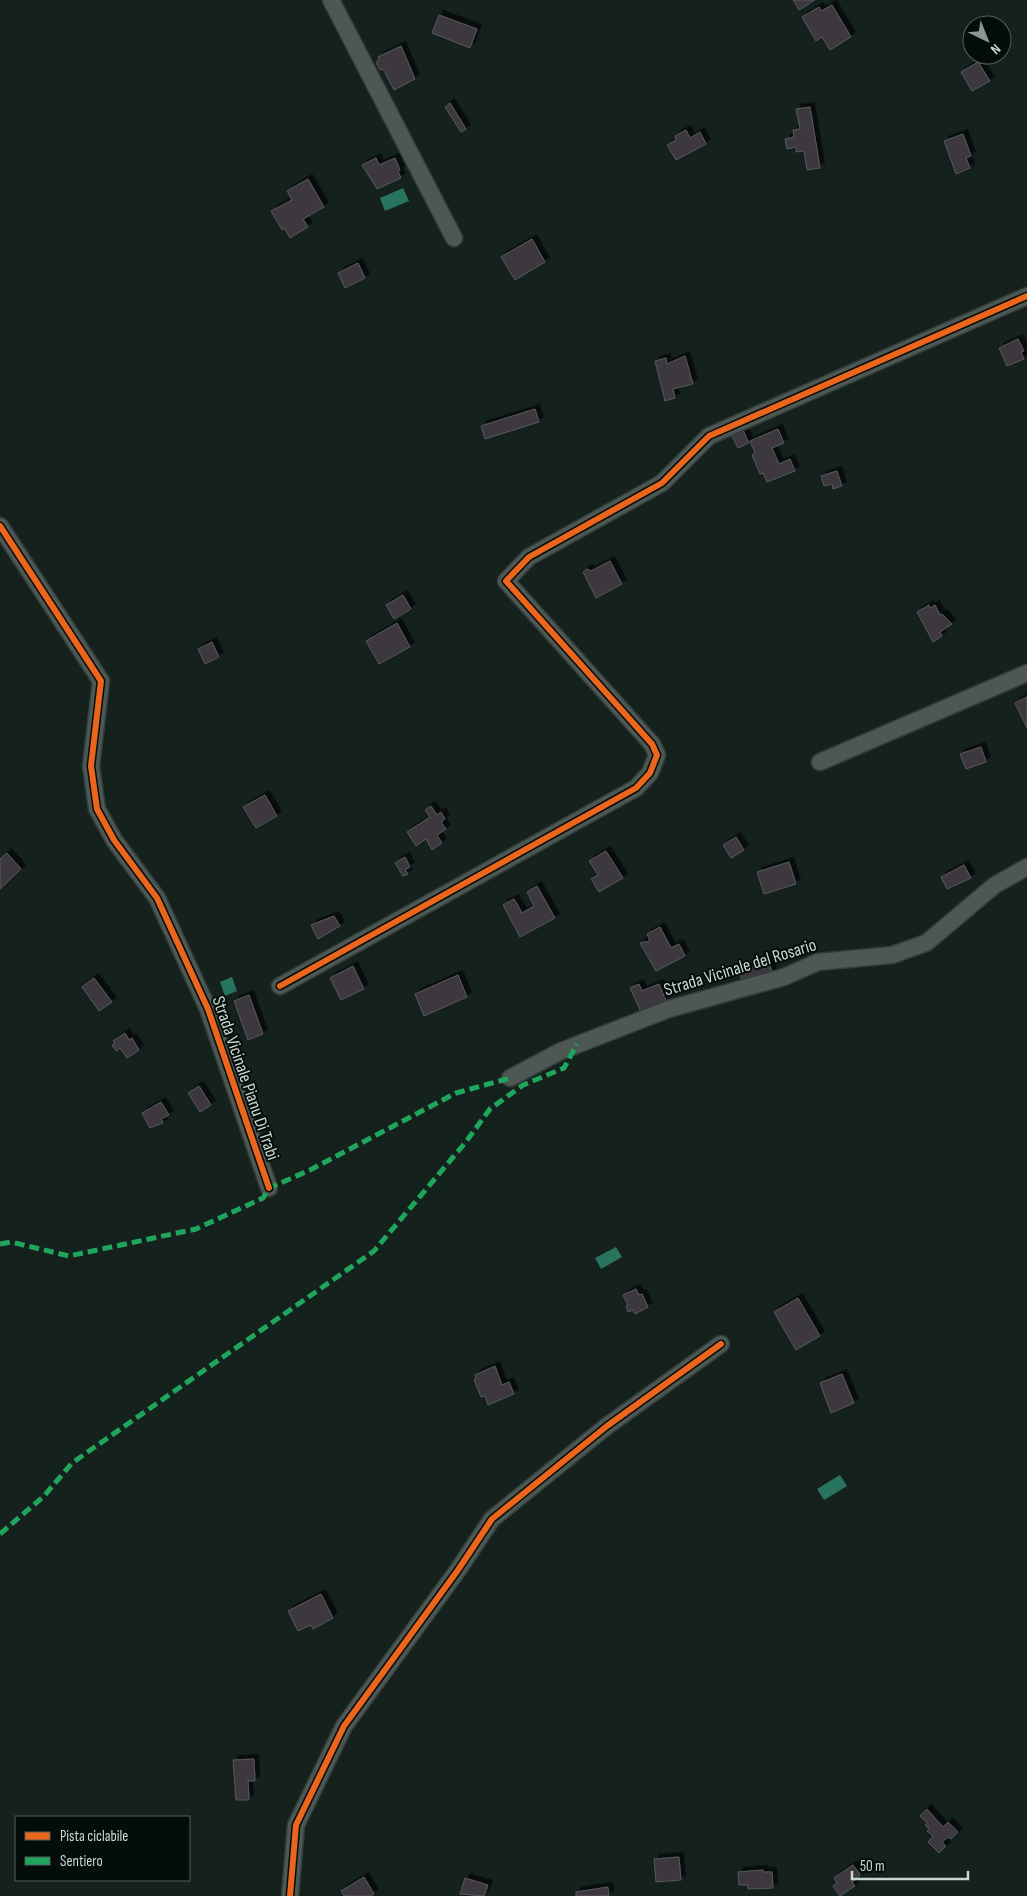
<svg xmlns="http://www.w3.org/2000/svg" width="1027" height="1896" viewBox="0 0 1027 1896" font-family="'Sofia Sans Condensed',sans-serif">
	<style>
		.water { fill: #29745f }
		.building { fill: #3c393f; stroke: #57595a; filter: url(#shadow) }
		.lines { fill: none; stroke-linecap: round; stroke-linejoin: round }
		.street-casing { stroke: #323c38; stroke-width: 19 }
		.street { stroke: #4d5753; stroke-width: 16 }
		.quiet { stroke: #20a55d; stroke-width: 5; stroke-dasharray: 10 5; stroke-linecap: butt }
		.cycleway-casing { stroke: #050d0a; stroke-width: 9 }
		.cycleway { stroke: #eb651d; stroke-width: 6 }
		.labels { text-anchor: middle; stroke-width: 4; stroke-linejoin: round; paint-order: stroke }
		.street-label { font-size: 18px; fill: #cad8d3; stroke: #050d0a }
	</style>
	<defs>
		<filter id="shadow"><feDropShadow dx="4.5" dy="-4.5" stdDeviation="0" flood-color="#0009"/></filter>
	</defs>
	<rect width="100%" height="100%" fill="#14211d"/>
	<g class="water">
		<polygon points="403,188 409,201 385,211 380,198"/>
		<polygon points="232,977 237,991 225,996 220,982"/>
		<polygon points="616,1247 622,1257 601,1269 595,1258"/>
		<polygon points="840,1475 847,1486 824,1500 817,1489"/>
	</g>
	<g class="building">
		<polygon points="793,0 815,0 799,10"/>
		<polygon points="832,5 851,37 830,50 822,37 816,41 802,17 819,7 821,11"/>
		<polygon points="439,15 477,29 470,48 432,33"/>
		<polygon points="401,46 415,79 394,90 383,69 380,70 376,62 379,60 378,57"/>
		<polygon points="978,62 990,81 972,91 961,72"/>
		<polygon points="450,103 466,129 461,132 445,107"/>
		<polygon points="810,107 820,168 807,170 804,151 796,152 796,147 787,149 785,139 794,137 793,130 800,129 796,109"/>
		<polygon points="686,130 690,138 700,132 706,144 676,160 667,145 676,140 675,136"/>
		<polygon points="963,134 971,156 966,158 970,168 956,174 944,141"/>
		<polygon points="376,158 379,165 395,158 400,170 398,172 401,178 377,189 362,165"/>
		<polygon points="308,179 324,207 303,219 308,227 290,238 284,228 282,230 271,211 292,200 287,191"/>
		<polygon points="532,239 545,262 515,280 501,257"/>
		<polygon points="358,263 365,278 345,288 338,273"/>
		<polygon points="1018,339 1024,351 1021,352 1024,359 1007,366 999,348"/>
		<polygon points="685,356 693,384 673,389 675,398 665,401 655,361 666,358 667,364"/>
		<polygon points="535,409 539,422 485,439 481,426"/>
		<polygon points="742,428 749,443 738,448 731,434"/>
		<polygon points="778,429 784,443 772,448 779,464 790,459 795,471 767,482 763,473 760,474 752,455 755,453 750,441"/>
		<polygon points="837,471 842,486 833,489 832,484 824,486 821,476"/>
		<polygon points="610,561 622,584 596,598 583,572 587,569 591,571"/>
		<polygon points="403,595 411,609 394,619 386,605"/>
		<polygon points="929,605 930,608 935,605 940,615 942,614 952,624 940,632 942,636 933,642 917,612"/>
		<polygon points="397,623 410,647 379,664 366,641"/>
		<polygon points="212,642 219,657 205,664 198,649"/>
		<polygon points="1027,697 1027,728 1015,703"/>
		<polygon points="981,747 986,762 966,769 960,754"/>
		<polygon points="265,795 277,816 256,828 243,807"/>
		<polygon points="431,806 437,815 441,812 445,819 441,822 446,829 437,835 442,843 432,850 426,839 416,846 407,832 430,817 425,810"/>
		<polygon points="736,837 744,850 731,858 723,845"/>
		<polygon points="606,851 623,878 599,892 591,879 598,875 589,861"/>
		<polygon points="7,853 21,869 0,889 0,859"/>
		<polygon points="405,857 410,867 405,870 408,874 403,876 395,863"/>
		<polygon points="789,862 796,884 764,894 757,872"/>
		<polygon points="964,865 971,878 947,889 941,877"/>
		<polygon points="537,886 555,918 520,937 503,905 514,899 522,913 534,906 527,892"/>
		<polygon points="334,916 340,926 318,939 311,925"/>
		<polygon points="660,927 671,948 679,944 685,956 656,971 640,943 650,941 647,934"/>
		<polygon points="769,962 773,976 743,984 739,970"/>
		<polygon points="353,966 364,989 341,1000 330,978"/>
		<polygon points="458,975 467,997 424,1016 415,994"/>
		<polygon points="94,978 112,1002 99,1011 82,987"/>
		<polygon points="639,984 642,991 659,984 666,1001 641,1012 630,988"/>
		<polygon points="249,995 263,1034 248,1040 234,1001"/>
		<polygon points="125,1033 129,1040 132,1038 139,1050 127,1058 120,1048 116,1051 112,1045 115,1043 113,1041"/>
		<polygon points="199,1086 211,1105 200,1112 188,1093"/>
		<polygon points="161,1102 169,1115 161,1119 163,1123 150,1128 142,1113"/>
		<polygon points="636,1289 639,1295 642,1294 648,1307 635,1314 633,1310 628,1312 626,1306 628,1305 623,1295"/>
		<polygon points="798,1298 820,1336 796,1350 774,1312"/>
		<polygon points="495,1366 502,1385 509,1382 514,1394 488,1405 485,1396 481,1397 474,1380 476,1379 475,1375"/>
		<polygon points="842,1374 854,1403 831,1413 820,1383"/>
		<polygon points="321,1594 333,1618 313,1629 311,1625 298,1631 288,1611"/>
		<polygon points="254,1759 255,1781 248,1781 249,1800 236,1800 233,1760"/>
		<polygon points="927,1809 943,1827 948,1822 958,1832 951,1839 948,1837 942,1842 946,1846 939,1853 928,1842 933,1836 927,1831 929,1829 925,1825 927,1823 920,1816"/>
		<polygon points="679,1857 681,1880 656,1882 654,1859"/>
		<polygon points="853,1865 860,1874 859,1877 852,1882 855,1886 840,1896 833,1886 837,1883 834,1878"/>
		<polygon points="763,1870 763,1872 772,1872 773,1888 748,1889 748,1885 739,1885 738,1872"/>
		<polygon points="364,1877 374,1894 370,1896 344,1896 341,1891"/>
		<polygon points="465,1878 488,1885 484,1896 460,1894"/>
		<polygon points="608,1887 609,1896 576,1896 576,1892"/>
	</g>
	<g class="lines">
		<g class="street-casing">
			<g id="street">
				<polyline points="331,0 454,238"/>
				<polyline points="0,526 101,681 91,766 97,809 114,840 157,898 208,1009 269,1188"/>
				<polyline points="820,762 1027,673"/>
				<polyline points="280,986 636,788 650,773 657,755 652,744 506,581 529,557 662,483 709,436 1027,296"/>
				<polyline points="510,1078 561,1051 669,1009 784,977 818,962 892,955 926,943 995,885 1027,867"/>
				<polyline points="290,1896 296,1825 344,1726 458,1570 492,1519 607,1426 721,1344"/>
			</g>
		</g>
		<use href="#street" class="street"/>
		<g class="quiet">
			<polyline points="0,1244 11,1242 69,1256 196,1229 263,1198 269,1188 310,1170 456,1093 510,1078"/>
			<polyline points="0,1534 44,1496 72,1463 374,1251 465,1143 490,1109 523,1085 564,1068 577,1044"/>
		</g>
		<g class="cycleway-casing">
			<g id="cycleway">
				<polyline points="0,526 101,681 91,766 97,809 114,840 157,898 208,1009 269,1188"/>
				<polyline points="280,986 636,788 650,773 657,755 652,744 506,581 529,557 662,483 709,436 1027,296"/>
				<polyline points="290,1896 296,1825 344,1726 458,1570 492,1519 607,1426 721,1344"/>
			</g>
		</g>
		<use href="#cycleway" class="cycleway"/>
	</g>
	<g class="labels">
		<g class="street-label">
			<text transform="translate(740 967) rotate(-17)" y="6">Strada Vicinale del Rosario</text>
			<text transform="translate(246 1078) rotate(71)" y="6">Strada Vicinale Pianu Di Trabi</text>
		</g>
	</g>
	<rect x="15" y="1816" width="175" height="65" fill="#050d0a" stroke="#545e5a"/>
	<rect x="25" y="1832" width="25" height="8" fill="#eb651d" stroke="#545e5a"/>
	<text x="60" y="1841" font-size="15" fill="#cad8d3">Pista ciclabile</text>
	<rect x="25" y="1857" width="25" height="8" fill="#20a55d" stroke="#545e5a"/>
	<text x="60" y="1866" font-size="15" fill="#cad8d3">Sentiero</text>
	<g transform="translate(987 40) rotate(137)"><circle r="24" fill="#050d0a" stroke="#545e5a"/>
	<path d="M0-4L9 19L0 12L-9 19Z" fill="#8a9893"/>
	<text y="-8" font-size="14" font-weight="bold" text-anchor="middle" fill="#cad8d3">N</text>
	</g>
	<path d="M852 1871v8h116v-8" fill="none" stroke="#cad8d3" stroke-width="2.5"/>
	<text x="860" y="1871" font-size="15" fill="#cad8d3" stroke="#050d0a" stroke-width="4" paint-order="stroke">50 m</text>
</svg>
